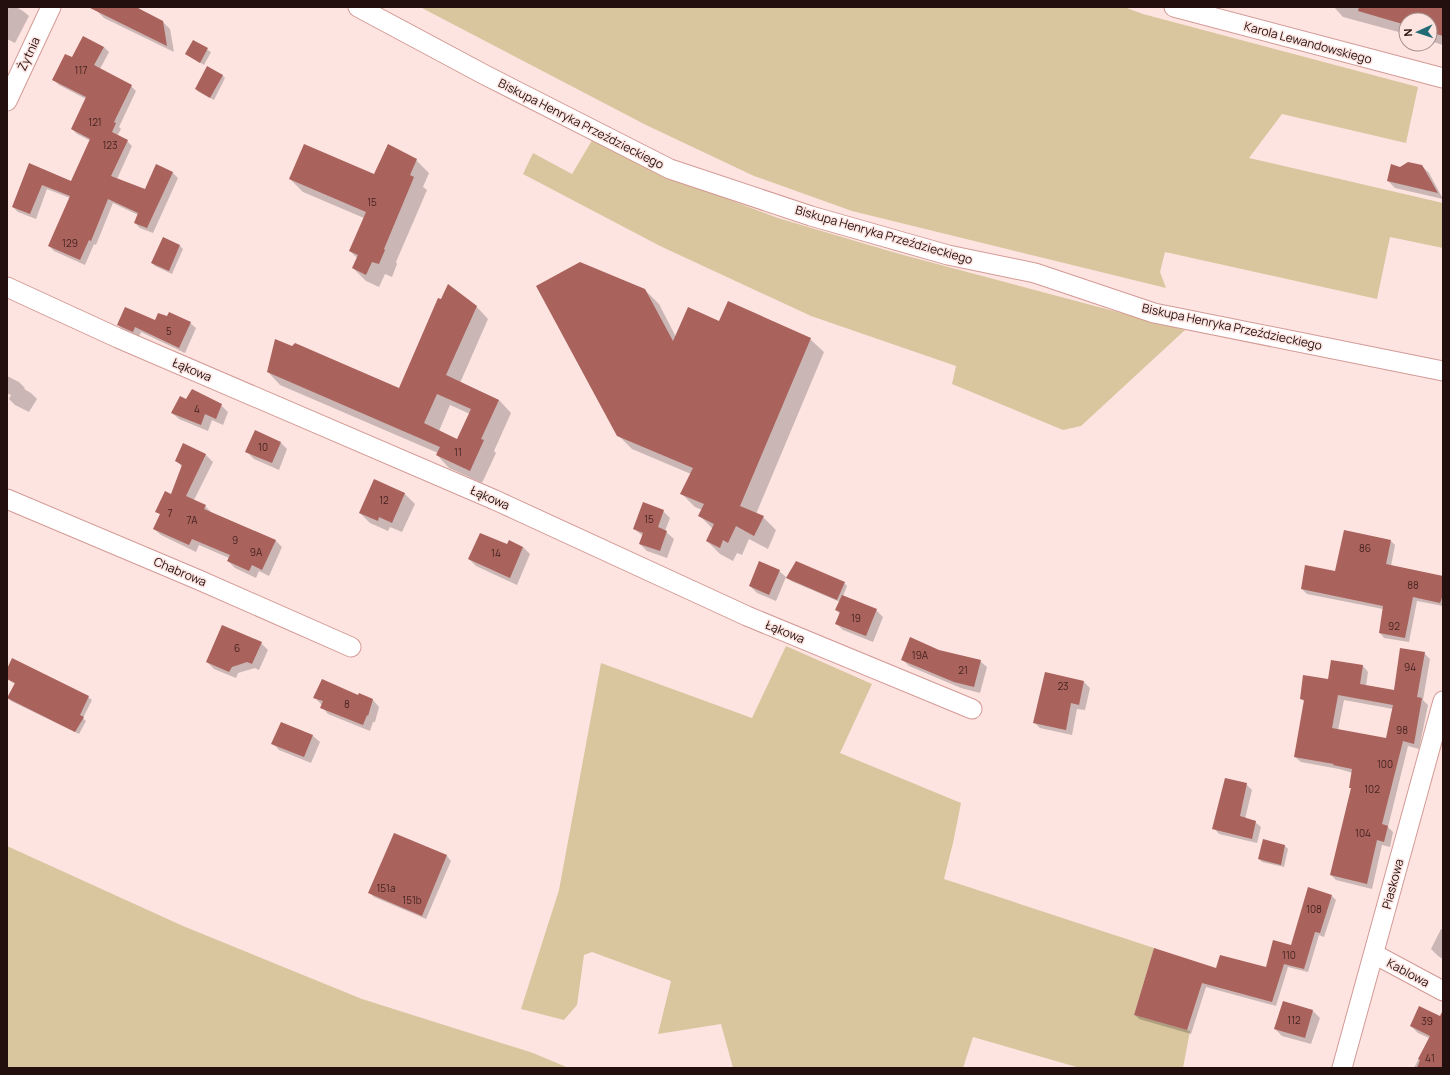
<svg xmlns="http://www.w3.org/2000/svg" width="1450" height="1075" viewBox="0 0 1450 1075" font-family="Manrope,sans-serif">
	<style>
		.green { fill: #d9c69e }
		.shadow { fill: #0003; fill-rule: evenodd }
		.building { fill: #aa625c; fill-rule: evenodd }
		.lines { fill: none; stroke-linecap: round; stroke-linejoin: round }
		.minor-casing { stroke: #d49a95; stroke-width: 21 }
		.minor { stroke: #fff; stroke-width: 19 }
		.labels { text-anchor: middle; stroke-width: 3; stroke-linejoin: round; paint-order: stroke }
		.number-label { font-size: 10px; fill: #452421 }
		.street-label { font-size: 12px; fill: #230f0d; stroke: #fde4e1 }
	</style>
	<rect width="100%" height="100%" fill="#fde4e1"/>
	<g class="green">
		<polygon points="420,7 1124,7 1143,14 1418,87 1406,143 1282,114 1249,158 1443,203 1443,248 1390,237 1377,299 1165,252 1160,272 1166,288 852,211 754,176 646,125"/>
		<polygon points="594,137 685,183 778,218 896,253 1185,330 1081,426 1063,430 952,384 956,366 811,316 660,246 523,174 533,153 572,174"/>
		<polygon points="786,646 872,684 840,753 961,803 953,843 944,879 1154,948 1134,1015 1190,1031 1183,1068 1080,1068 973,1037 963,1068 733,1068 721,1024 658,1034 671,981 592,952 584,955 577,1005 564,1020 521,1009 559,890 601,663 752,718"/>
		<polygon points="7,846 183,926 362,999 533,1053 569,1068 7,1068"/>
	</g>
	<g class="shadow">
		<polygon points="9,7 16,7 23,11 29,16 15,43 7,39 7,11"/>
		<polygon points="93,7 136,7 163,22 170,29 174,52 104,18"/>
		<polygon points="1334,7 1443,7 1443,45 1430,41 1430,20 1406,20 1406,34 1343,17"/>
		<polygon points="193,41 211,52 204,65 186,54"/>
		<polygon points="104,47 109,52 100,69 131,86 136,91 119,127 121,129 117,136 127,141 132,146 117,179 145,191 157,165 173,173 178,178 153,233 140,228 135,223 138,215 113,203 96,245 94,244 85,265 54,251 49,246 70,198 47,189 36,219 18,212 13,207 29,165 72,182 91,141 77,134 72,129 86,99 59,85 54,80 73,59"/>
		<polygon points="222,75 225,78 214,100 199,92 196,89"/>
		<polygon points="416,160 429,173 423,187 427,190 396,262 397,264 392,277 385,274 379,287 366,281 353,268 357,258 350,251 364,218 303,192 290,179 374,176"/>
		<polygon points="1422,166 1429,173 1443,199 1395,188 1388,181 1400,168"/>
		<polygon points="163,238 180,246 183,249 172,274 155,266 152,263"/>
		<polygon points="645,290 659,304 676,337 719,322 810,339 824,352 756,514 763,517 776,530 768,549 749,539 742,555 737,553 733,561 720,554 707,541 713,529 699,515 702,510 695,507 682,494 691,474 632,449 618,435"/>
		<path d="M 476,306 L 488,319 L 460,383 L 499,400 L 511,413 L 494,451 L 496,453 L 482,483 L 449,468 L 437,455 L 438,453 L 280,385 L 268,372 L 399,389 ZM 450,405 L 470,414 L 457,440 L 439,431 Z"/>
		<polygon points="156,321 190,323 196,328 185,353 141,332 139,337 124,331 118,325"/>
		<polygon points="7,376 19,382 25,388 24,389 31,393 37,399 29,412 15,405 9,399 11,395 7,393"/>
		<polygon points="187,400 221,405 228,412 223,425 212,420 208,431 179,419 172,413"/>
		<polygon points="280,442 287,449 279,470 254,459 247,452"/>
		<polygon points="184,444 206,455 213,462 194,500 205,506 212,513 275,540 282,547 269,576 259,571 256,578 235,568 228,561 229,558 199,545 196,552 161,535 154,529 161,515 157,511 172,495 182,467 176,460"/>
		<polygon points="375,480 405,494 415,504 402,532 390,527 388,531 370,523 360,513"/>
		<polygon points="663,511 670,518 665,531 674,539 667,558 647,551 640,544 643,536 634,529"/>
		<polygon points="1391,541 1395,545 1391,566 1443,577 1443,606 1417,601 1409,642 1384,638 1380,633 1383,609 1307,594 1302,589 1336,572"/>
		<polygon points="507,546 523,547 530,554 517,585 476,566 469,559"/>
		<polygon points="779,571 786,577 776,601 757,593 750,586"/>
		<polygon points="788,578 844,583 847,586 843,596 876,610 883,617 873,642 843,630 836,623 840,614 836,610 840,602 791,581"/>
		<polygon points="261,643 268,650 259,670 255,668 238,673 236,678 214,669 207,662"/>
		<polygon points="939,651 980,661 987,667 980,693 961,688 909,666 902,659"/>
		<path d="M 1424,653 L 1430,659 L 1423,700 L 1428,705 L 1419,749 L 1408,746 L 1388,827 L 1393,832 L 1390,847 L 1382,845 L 1372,889 L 1336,880 L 1331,875 L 1352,789 L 1350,787 L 1353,773 L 1339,769 L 1301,762 L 1295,757 L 1305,702 L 1301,699 L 1329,681 L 1363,666 L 1368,672 L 1366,686 L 1394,691 ZM 1344,700 L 1393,709 L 1387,740 L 1338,730 Z"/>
		<polygon points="7,671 88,697 92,700 83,718 86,721 79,734 11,701 8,698 15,684 7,679"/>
		<polygon points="1084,682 1090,688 1085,710 1077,709 1072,735 1040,728 1034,722"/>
		<polygon points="359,696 373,700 379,707 375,722 373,722 370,731 328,714 322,707 322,705 315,698"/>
		<polygon points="281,723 313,736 320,742 311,763 279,750 273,743"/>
		<polygon points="1246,784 1252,790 1245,819 1255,822 1261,827 1257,843 1219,834 1214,828"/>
		<polygon points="394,834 447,856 451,861 426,919 374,897 370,893"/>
		<polygon points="1264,840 1285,846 1288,849 1284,867 1262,862 1259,859"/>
		<polygon points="1332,896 1336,900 1324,937 1319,935 1308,972 1288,967 1276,1006 1206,987 1191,1034 1139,1019 1135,1015 1217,970 1267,968 1291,946"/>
		<polygon points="1441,929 1443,930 1443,959 1438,956 1431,949"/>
		<polygon points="1283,1002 1313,1011 1320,1018 1311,1044 1282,1036 1275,1029"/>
		<polygon points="1443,1019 1443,1068 1414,1068 1429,1038 1418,1033 1411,1026"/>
	</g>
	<g class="building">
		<polygon points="88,7 136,7 163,21 167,46"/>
		<polygon points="1359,7 1443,7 1443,36 1430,32 1430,20 1406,20 1406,25 1358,11"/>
		<polygon points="83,36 104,47 94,65 132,85 114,122 116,123 112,132 128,140 111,176 145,189 156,164 173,172 147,228 134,223 138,213 108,199 91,241 89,240 80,260 48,246 70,196 42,185 30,214 12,207 29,163 71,181 90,139 71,129 86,97 52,80 65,54 72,57"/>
		<polygon points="193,40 208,48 200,63 185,54"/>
		<polygon points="207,66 223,75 210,98 195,89"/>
		<polygon points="304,144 374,174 388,144 417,159 410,175 414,177 384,249 385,250 379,264 372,262 366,275 352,268 358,255 349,251 366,212 289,179"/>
		<polygon points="1408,162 1422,165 1438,193 1387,181 1391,164 1400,167"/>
		<polygon points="163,237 180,245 169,271 151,263"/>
		<polygon points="580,262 645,289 673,341 688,307 719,321 728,301 811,338 740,506 764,516 754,536 736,526 728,543 723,540 720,548 706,541 714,524 698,516 704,504 680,494 693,468 617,436 536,286"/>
		<path d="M 448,284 L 477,306 L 446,375 L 499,400 L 481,439 L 484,440 L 470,471 L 436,455 L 440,447 L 267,372 L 275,339 L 292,346 L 295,343 L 399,388 L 438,298 L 441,299 ZM 437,394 L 471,409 L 457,439 L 424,423 Z"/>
		<polygon points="125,307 155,320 158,313 167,316 169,312 191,322 179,348 135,327 133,332 117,325"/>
		<polygon points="192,389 222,404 216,419 205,414 201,425 171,413 180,396 186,399"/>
		<polygon points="255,430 281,442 272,463 245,452"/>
		<polygon points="183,443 206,454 186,496 206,505 204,509 276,540 262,570 252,565 249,571 227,561 230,555 192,539 189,545 153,529 160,514 155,512 165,491 171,494 182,465 175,461"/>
		<polygon points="374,479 405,493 392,523 379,517 378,521 359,513"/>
		<polygon points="643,502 664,510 658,527 667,531 660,551 639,544 643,533 633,529"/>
		<polygon points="1344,530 1391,540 1386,564 1443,576 1443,595 1440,603 1413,597 1405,638 1379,633 1383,606 1301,589 1305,565 1335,571"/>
		<polygon points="480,533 507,544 509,540 523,547 510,578 468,559"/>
		<polygon points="759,561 780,570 769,595 749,586"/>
		<polygon points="796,561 845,582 837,600 786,578"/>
		<polygon points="842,595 877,609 866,636 835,624 840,612 835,610"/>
		<polygon points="222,625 262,642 252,664 247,662 232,667 229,672 206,662"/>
		<polygon points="910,637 939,650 981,660 974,687 954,682 901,660"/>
		<path d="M 1400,648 L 1425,652 L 1417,697 L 1422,698 L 1414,744 L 1403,741 L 1382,824 L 1388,826 L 1384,842 L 1377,840 L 1367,884 L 1330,875 L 1351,788 L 1349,788 L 1352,769 L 1333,765 L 1334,764 L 1294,757 L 1304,700 L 1300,699 L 1303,675 L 1328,679 L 1331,660 L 1363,665 L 1360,684 L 1394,690 ZM 1338,695 L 1393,705 L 1386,738 L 1332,728 Z"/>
		<polygon points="12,658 89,696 80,715 84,717 75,732 7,698 15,683 7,679 7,669"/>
		<polygon points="1045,672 1084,681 1079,705 1071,703 1066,730 1033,723"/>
		<polygon points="322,679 358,695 359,693 373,699 368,716 367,715 363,725 320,708 323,701 313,698"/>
		<polygon points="281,722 313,735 304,757 271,744"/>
		<polygon points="1225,778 1247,783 1240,816 1256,821 1252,839 1212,829"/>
		<polygon points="394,833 447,855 422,916 368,893"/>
		<polygon points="1263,839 1285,845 1281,865 1258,859"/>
		<polygon points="1308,887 1332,895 1320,933 1315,932 1304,969 1284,964 1272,1002 1202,983 1187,1030 1134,1015 1154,948 1216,968 1220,955 1266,967 1273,940 1291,945"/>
		<polygon points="1283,1001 1313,1010 1305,1038 1274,1029"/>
		<polygon points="1419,1006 1440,1016 1443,1010 1443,1068 1417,1068 1420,1060 1418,1059 1430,1036 1410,1026"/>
	</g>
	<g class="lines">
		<g class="minor-casing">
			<g id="minor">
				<polyline points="358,7 485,75 670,169 811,216 948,255 1035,273 1154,313 1443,371"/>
				<polyline points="1174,7 1443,78"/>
				<polyline points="7,101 51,7"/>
				<polyline points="7,287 118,338 495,500 747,616 972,709"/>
				<polyline points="7,499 199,580 351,647"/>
				<polyline points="1374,954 1443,991"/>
				<polyline points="1342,1068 1443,701"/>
			</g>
		</g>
		<use href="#minor" class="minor"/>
	</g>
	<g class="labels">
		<g class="number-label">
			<text x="81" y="74">117</text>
			<text x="95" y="126">121</text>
			<text x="110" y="149">123</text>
			<text x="372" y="206">15</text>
			<text x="70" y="247">129</text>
			<text x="169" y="335">5</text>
			<text x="197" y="413">4</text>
			<text x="263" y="451">10</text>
			<text x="458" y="456">11</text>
			<text x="384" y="504">12</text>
			<text x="170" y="517">7</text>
			<text x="649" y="523">15</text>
			<text x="192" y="524">7A</text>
			<text x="235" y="544">9</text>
			<text x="1365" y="552">86</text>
			<text x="256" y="556">9A</text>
			<text x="496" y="557">14</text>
			<text x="1413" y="589">88</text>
			<text x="856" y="622">19</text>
			<text x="1394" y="630">92</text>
			<text x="237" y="652">6</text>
			<text x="920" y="659">19A</text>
			<text x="1410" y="671">94</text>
			<text x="963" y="674">21</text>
			<text x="1063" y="690">23</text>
			<text x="347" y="708">8</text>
			<text x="1402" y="734">98</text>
			<text x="1385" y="768">100</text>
			<text x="1372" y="793">102</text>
			<text x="1363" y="837">104</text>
			<text x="386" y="892">151a</text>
			<text x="412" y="904">151b</text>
			<text x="1314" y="913">108</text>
			<text x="1289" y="959">110</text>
			<text x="1294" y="1024">112</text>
			<text x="1427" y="1025">39</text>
			<text x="1430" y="1062">41</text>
		</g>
		<g class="street-label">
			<text transform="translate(1308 43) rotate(15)" y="4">Karola Lewandowskiego</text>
			<text transform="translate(29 54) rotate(-65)" y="4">Żytnia</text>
			<text transform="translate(581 124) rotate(27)" y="4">Biskupa Henryka Przeździeckiego</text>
			<text transform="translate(884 235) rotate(16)" y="4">Biskupa Henryka Przeździeckiego</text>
			<text transform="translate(1232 327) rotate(12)" y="4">Biskupa Henryka Przeździeckiego</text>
			<text transform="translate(192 370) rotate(23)" y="4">Łąkowa</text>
			<text transform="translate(490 498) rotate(24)" y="4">Łąkowa</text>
			<text transform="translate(180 572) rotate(23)" y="4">Chabrowa</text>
			<text transform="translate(785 632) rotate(22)" y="4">Łąkowa</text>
			<text transform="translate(1393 884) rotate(-75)" y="4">Piaskowa</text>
			<text transform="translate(1408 973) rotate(28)" y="4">Kablowa</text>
		</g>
	</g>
	<rect width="1450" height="1075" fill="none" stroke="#230f0d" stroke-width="16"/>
	<g transform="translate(1418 32) rotate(267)"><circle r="19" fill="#fde4e1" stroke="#a68f8c"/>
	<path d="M0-3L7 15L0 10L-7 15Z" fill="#216c74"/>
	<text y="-6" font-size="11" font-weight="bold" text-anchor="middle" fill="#230f0d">N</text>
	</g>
</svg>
